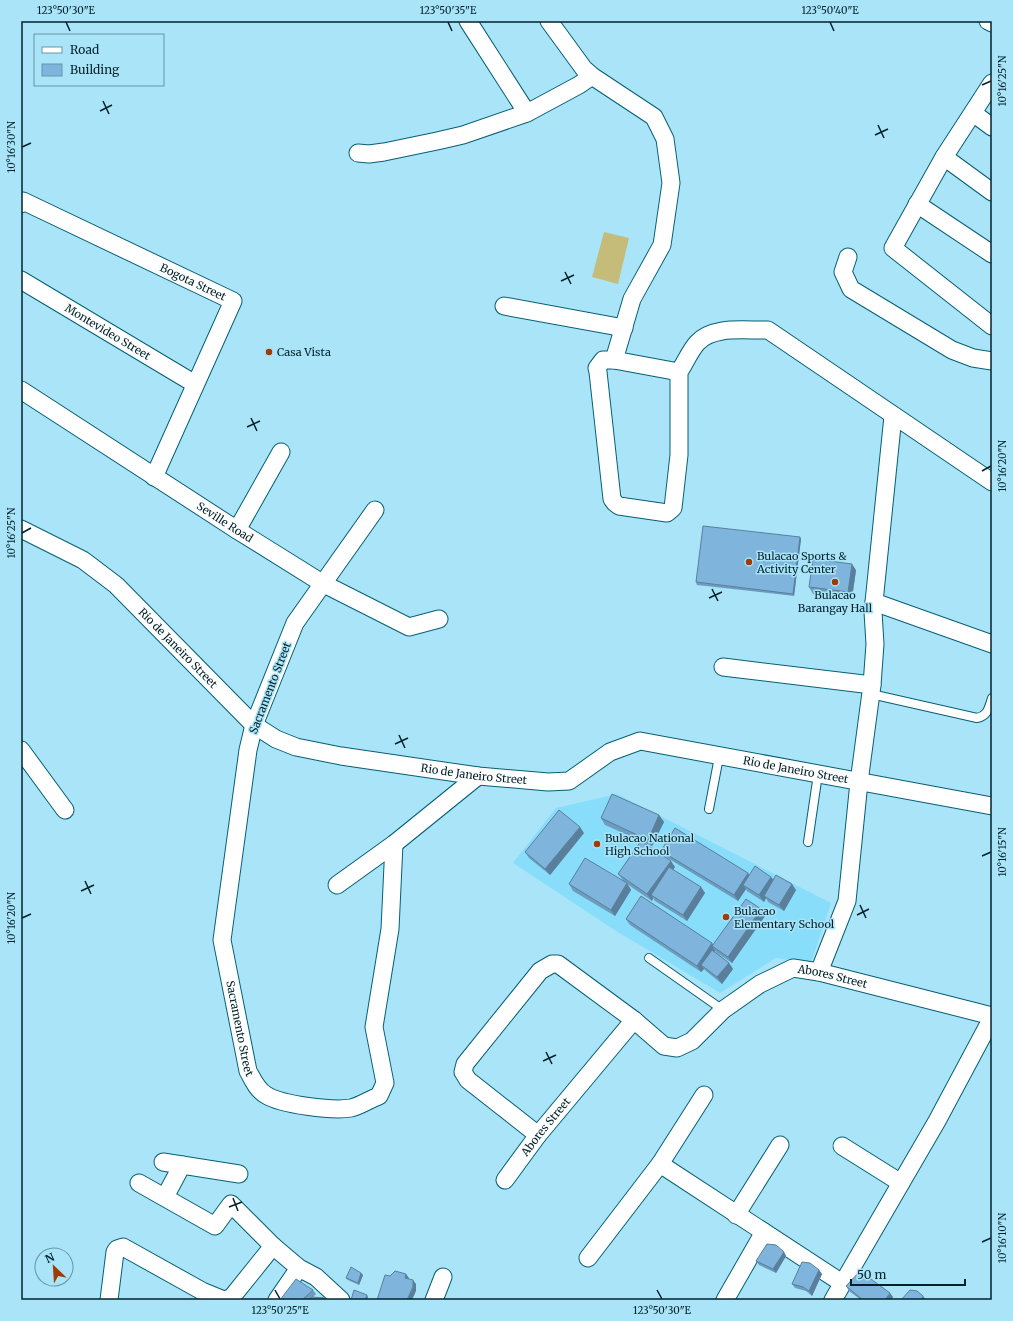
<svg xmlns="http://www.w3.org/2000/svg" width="1013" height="1321" viewBox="0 0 1013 1321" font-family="Merriweather,serif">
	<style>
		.built { fill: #88defa }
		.green { fill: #c5bc7a }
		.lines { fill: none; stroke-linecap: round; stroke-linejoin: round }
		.lane-casing { stroke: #055f76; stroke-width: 10 }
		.street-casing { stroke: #055f76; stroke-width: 19 }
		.lane { stroke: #fff; stroke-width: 8 }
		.street { stroke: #fff; stroke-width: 17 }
		.wall { fill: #6d9cbe }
		.shaded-wall { fill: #597f9b }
		.building { fill: #7fb5dd; stroke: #597f9b }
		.ticks { fill: none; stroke: #02222b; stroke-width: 1.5 }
		.poi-dot { fill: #9f3b07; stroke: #aae4f8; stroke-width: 1.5 }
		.labels { text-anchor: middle; stroke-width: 3; stroke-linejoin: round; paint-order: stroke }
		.street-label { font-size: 11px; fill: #02222b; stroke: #aae4f8 }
		.poi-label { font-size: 11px; fill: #02222b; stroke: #aae4f8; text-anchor: start }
		.neatline { fill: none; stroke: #02222b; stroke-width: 1.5 }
		.ticks-label { font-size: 10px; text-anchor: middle; fill: #02222b }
	</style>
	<rect width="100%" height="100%" fill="#aae4f8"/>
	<polygon class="built" points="617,794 831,903 811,963 776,958 720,993 616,931 513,863 556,808"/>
	<polygon class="green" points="604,232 629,238 618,284 592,277"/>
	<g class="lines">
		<g class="lane-casing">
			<g id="lane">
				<path d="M 871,694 L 977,718 C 988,716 989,707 992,698"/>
				<polyline points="709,809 719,757"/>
				<polyline points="808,842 818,774"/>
				<polyline points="649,958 723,1010"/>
			</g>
		</g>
		<g class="street-casing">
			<g id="street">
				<polyline points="468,21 527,113 579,85 592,76"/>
				<polyline points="549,21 584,69 592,76 654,117 665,139 671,183 662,245 632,299 614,360"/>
				<polyline points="988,21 992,23"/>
				<polyline points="992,83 944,157 893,248 992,326"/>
				<polyline points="973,113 992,127"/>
				<polyline points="358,153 369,154 384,152 437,141 463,135 527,113"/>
				<polyline points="944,157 992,192"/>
				<path id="s1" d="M 21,204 L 23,201 L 233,301 L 154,477"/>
				<polyline points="917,204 992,254"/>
				<polyline points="848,257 843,272 851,289 952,350 973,358 992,361"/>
				<path id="s2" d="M 21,280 L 195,384"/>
				<polyline points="504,306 624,328"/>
				<path d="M 679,372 L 679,455 L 673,508 L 667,513 L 619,506 L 615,503 L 612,499 L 598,372 L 597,368 L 603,360 L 614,360 L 679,372 C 685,363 690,351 697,343 C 713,325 746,331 768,330 L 992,482"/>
				<path id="s3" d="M 21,390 L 237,530 L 322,583 L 409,627 L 439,619"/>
				<path id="s4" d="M 375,510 L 295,623 L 254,725 L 248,750 L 222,940 L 248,1071 C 253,1080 257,1090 266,1095 C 282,1105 333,1111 351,1108 C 360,1106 370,1099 379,1096 L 385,1083 L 374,1027 L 390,929 L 394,844"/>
				<path id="s5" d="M 21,529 L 83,560 L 116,585 L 254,725 L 276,739 L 296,747 L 341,756 L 478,776 L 548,782 L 569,781 L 610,752 L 640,741 L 992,806"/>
				<polyline points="237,530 281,452"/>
				<polyline points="874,602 992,644"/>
				<polyline points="723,667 872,685"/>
				<polyline points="21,750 65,810"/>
				<polyline points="337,885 394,844 478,776"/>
				<polyline points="819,972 847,901 859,782 872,685 875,644 873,612 893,416"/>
				<path id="s6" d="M 538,1135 L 468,1080 L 463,1072 L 465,1064 L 540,971 L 552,964 L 558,964 L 634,1020 L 664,1046 L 677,1048 L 692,1041 L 723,1010 L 760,984 L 793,968 L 819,972 L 992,1016"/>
				<polyline points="842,1146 901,1183"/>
				<polyline points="163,1162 239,1174"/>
				<polyline points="660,1164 842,1283"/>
				<path id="s7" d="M 505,1180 L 538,1135 L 634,1020"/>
				<polyline points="139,1183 215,1226 231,1204 273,1246 299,1268 316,1277 341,1300"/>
				<polyline points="165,1197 182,1165"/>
				<polyline points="736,1215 780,1145"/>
				<polyline points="588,1258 660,1164 704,1095"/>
				<polyline points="109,1300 115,1252 117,1249 123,1247 202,1291 224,1300"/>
				<polyline points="225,1300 232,1297 273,1246"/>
				<polyline points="277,1300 299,1268"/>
				<polyline points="434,1300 443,1277"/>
				<polyline points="725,1300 764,1232"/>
				<polyline points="833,1300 937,1121 992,1018"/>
			</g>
		</g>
		<use href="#lane" class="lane"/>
		<use href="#street" class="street"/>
	</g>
	<g class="wall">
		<polygon points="801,539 794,596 697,585 696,582"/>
		<polygon points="856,570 852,598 813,594 809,587"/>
		<polygon points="659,815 664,822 652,846 643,842 675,867 673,870 701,887 705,893 687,921 655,901 653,898 652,901 627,884 631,890 615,916 573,891 569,884 623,880 618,874 641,841 605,825 601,818"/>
		<polygon points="584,833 550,875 529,858 525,852"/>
		<polygon points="661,851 749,875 771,877 773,880 796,890 784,911 768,902 766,898 764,902 747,891 746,889 738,901 666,857"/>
		<polygon points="761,909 765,916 732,963 717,953 715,951 715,952 729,963 733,969 722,984 706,971 704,969 701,972 630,925 626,919 713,945"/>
		<polygon points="784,1252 786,1256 776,1273 759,1265 756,1261"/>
		<polygon points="819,1270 822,1274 812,1296 806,1291 795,1288 792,1284"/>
		<polygon points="361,1273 363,1275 359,1285 348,1280 346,1278"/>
		<polygon points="846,1286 893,1297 891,1300 861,1300 849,1291"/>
		<polygon points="313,1290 316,1294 313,1297 325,1298 327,1300 280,1300"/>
	</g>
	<g class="shaded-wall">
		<polygon points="800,537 801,539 794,596 793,594"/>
		<polygon points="852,564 856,570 852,598 848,592"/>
		<polygon points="659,815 664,822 652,846 648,840"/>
		<polygon points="580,827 584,833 550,875 545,869"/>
		<polygon points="671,861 675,867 654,897 651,895 653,898 652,901 647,894"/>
		<polygon points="748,873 752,879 743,885 746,889 738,901 734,895"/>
		<polygon points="771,877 776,883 764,896 766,898 764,902 759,895"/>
		<polygon points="627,883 631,890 615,916 611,910"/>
		<polygon points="792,884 796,890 784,911 779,905"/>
		<polygon points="701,887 705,893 687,921 683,915"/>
		<polygon points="761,909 765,916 732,963 728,957"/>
		<polygon points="712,943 716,949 712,946 715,951 704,967 701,965 704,969 701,972 697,966"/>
		<polygon points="729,963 733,969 722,984 717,977"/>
		<polygon points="784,1252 786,1256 776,1273 773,1269"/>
		<polygon points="819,1270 822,1274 812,1296 809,1291"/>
		<polygon points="361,1273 363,1275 359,1285 358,1283"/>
		<polygon points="406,1274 409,1278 408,1282 405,1278"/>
		<polygon points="413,1280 416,1284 416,1291 412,1300 407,1300"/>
		<polygon points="890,1293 893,1297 891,1300 885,1300"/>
		<polygon points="367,1295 368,1297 367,1300 365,1300"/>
		<polygon points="923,1296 926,1300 921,1300"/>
	</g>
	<g class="building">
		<polygon points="703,526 800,537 793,594 696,582"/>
		<polygon points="813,559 852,564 848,592 809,587"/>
		<polygon points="612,794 659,815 648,840 601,818"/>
		<polygon points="559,810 580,827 545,869 525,852"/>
		<polygon points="675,828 748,873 734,895 661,851"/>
		<polygon points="641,841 671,861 647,894 618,874"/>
		<polygon points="585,858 627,883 611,910 569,884"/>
		<polygon points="755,866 771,877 759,895 743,885"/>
		<polygon points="669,867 701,887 683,915 651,895"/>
		<polygon points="776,875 792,884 779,905 764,896"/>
		<polygon points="641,896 712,943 697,966 626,919"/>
		<polygon points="746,899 761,909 728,957 712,946"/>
		<polygon points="712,950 729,963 717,977 701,965"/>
		<polygon points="767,1244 776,1245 784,1252 773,1269 756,1261"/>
		<polygon points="802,1262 810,1263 819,1270 809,1291 803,1287 792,1284"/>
		<polygon points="351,1267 361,1273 358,1283 346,1278"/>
		<polygon points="395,1271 406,1274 405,1278 413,1280 413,1287 407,1300 377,1300 385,1275 390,1276"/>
		<polygon points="860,1271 890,1293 885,1300 863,1300 846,1286"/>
		<polygon points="296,1279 313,1290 302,1300 280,1300"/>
		<polygon points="354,1290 367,1295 365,1300 351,1300"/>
		<polygon points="910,1290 917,1291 923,1296 921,1300 901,1300"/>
		<polygon points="312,1297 325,1298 325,1300 309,1300"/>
	</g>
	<path class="ticks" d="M 66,22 L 70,31M 448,22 L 452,31M 830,22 L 834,31M 982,85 L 991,81M 103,101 L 109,114M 100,111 L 112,105M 878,125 L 884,138M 875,135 L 888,129M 22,147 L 31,143M 565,272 L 571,284M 561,281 L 574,275M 251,418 L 257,431M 247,427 L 260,421M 982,471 L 991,466M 22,533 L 31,528M 712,589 L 718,601M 709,598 L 722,592M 399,735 L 405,748M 395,744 L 408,738M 982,856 L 991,852M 85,881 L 91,894M 81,891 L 94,885M 860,905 L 866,918M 857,915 L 869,909M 22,918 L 31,914M 546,1052 L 552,1064M 543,1061 L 556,1055M 233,1198 L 238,1211M 229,1207 L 242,1202M 982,1242 L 991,1238M 275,1290 L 280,1299M 657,1290 L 662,1299"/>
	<g class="poi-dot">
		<circle cx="269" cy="352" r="4"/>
		<circle cx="749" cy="562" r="4"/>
		<circle cx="835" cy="582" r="4"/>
		<circle cx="597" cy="844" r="4"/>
		<circle cx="726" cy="917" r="4"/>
	</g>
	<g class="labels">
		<g class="street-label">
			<text dy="4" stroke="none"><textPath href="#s1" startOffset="192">Bogota Street</textPath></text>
			<text dy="4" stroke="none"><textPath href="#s2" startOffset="101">Montevideo Street</textPath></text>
			<text dy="4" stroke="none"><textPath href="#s3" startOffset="243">Seville Road</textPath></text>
			<text dy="4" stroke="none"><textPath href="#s5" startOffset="199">Rio de Janeiro Street</textPath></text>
			<text transform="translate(270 688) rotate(-69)" y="4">Sacramento Street</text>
			<text dy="4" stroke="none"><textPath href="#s5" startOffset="871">Rio de Janeiro Street</textPath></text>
			<text dy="4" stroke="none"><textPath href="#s5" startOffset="535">Rio de Janeiro Street</textPath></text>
			<text dy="4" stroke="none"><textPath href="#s6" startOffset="576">Abores Street</textPath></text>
			<text dy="4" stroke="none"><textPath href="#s4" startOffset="556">Sacramento Street</textPath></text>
			<text dy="4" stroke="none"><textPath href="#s7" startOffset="67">Abores Street</textPath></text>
		</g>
		<g class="poi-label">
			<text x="277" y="356">Casa Vista</text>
			<text x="757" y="560">Bulacao Sports &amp;<tspan x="757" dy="13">Activity Center</tspan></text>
			<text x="835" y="599" text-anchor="middle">Bulacao<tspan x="835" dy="13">Barangay Hall</tspan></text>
			<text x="605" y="842">Bulacao National<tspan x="605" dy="13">High School</tspan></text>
			<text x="734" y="915">Bulacao<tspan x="734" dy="13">Elementary School</tspan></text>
		</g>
	</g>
	<rect width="1013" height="1321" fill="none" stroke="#aae4f8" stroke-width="44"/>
	<rect x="34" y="34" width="130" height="52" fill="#aae4f8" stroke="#6796a6"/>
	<rect x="42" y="47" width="20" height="6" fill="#ffffff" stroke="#6796a6"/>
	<text x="70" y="54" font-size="12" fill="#02222b">Road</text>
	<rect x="42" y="64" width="20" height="12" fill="#7fb5dd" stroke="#6796a6"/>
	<text x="70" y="74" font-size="12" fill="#02222b">Building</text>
	<g transform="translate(54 1267) rotate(335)"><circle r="19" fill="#aae4f8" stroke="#6796a6"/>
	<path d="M0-3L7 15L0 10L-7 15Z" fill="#9f3b07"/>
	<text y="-6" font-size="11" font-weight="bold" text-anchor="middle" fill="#02222b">N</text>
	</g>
	<path d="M851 1279v6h114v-6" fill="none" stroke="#02222b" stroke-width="2"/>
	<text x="857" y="1279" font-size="12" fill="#02222b" stroke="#aae4f8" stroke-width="3" paint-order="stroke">50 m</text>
	<rect x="22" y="22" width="969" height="1277" class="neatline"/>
	<g class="ticks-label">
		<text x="66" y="14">123°50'30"E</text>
		<text x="448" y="14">123°50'35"E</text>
		<text x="830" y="14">123°50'40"E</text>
		<text transform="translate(1002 81) rotate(-90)" y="4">10°16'25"N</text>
		<text transform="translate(11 147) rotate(-90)" y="4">10°16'30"N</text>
		<text transform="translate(1002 466) rotate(-90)" y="4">10°16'20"N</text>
		<text transform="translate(11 533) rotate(-90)" y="4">10°16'25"N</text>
		<text transform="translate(1002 852) rotate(-90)" y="4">10°16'15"N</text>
		<text transform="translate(11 918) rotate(-90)" y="4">10°16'20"N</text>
		<text transform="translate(1002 1238) rotate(-90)" y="4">10°16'10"N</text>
		<text x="280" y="1314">123°50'25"E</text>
		<text x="662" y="1314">123°50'30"E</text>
	</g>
</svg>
